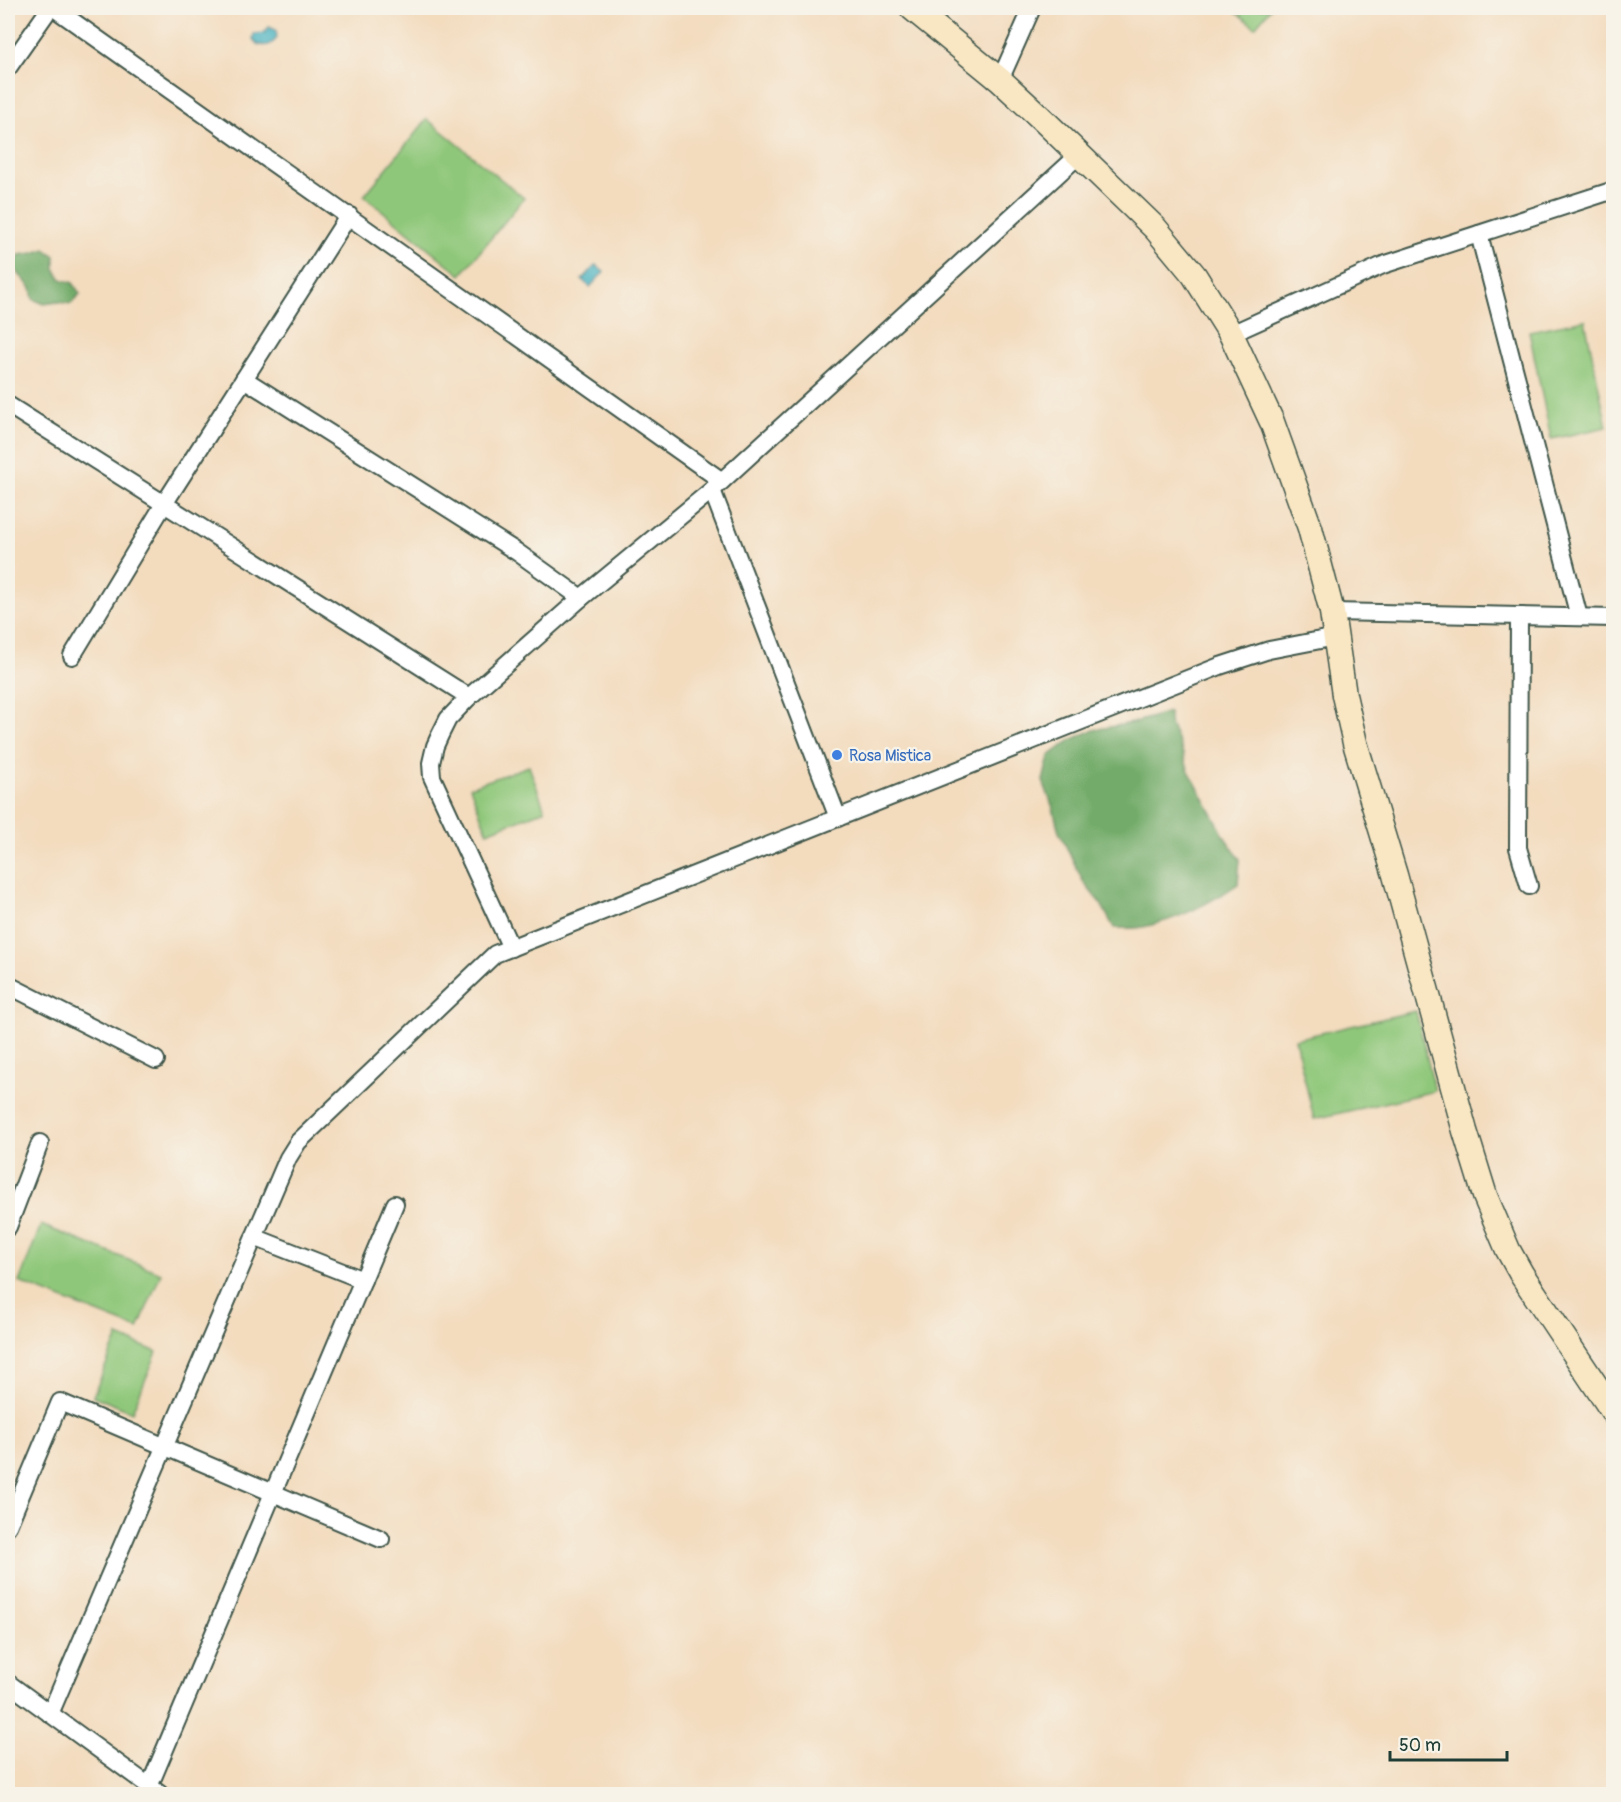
<svg xmlns="http://www.w3.org/2000/svg" width="1621" height="1802" viewBox="0 0 1621 1802" font-family="Pangolin,sans-serif">
	<style>
		.green { fill: #8fc77a; stroke: #578257; stroke-width: 1.5 }
		.forest { fill: #73ac6a; stroke: #49744f; stroke-width: 1.5 }
		.water { fill: #43b0c0; stroke: #31767a; stroke-width: 1.5 }
		.lines { fill: none; stroke-linecap: round; stroke-linejoin: round }
		.street-casing { stroke: #3f5549; stroke-width: 20 }
		.secondary-casing { stroke: #3f5549; stroke-width: 27 }
		.street { stroke: #fff; stroke-width: 16 }
		.secondary { stroke: #f9e7c3; stroke-width: 24 }
		.shop-dot { fill: #3f7fe0; stroke: #f7f3e8; stroke-width: 2 }
		.labels { text-anchor: middle; stroke-width: 4.5; stroke-linejoin: round; paint-order: stroke }
		.shop-label { font-size: 16px; fill: #366cbe; stroke: #f7f3e8; text-anchor: start }
	</style>
	<rect width="100%" height="100%" fill="#f7f3e8"/>
	<filter id="ink" filterUnits="userSpaceOnUse"><feTurbulence type="fractalNoise" baseFrequency=".0167" numOctaves="2"/><feDisplacementMap in="SourceGraphic" scale="12" xChannelSelector="R" yChannelSelector="G"/><feConvolveMatrix kernelMatrix="1 2 1 2 8 2 1 2 1" color-interpolation-filters="sRGB"/></filter>
	<filter id="wash" filterUnits="userSpaceOnUse"><feTurbulence type="fractalNoise" baseFrequency=".008" numOctaves="4" result="noise"/><feDisplacementMap in="SourceGraphic" scale="24" xChannelSelector="R" yChannelSelector="G"/><feGaussianBlur stdDeviation="1.35" result="paint"/><feColorMatrix in="noise" values="0 0 0 0 0 0 0 0 0 0 0 0 0 0 0 0 0 1.4 0 .05"/><feComposite in="paint" operator="in"/></filter>
	<g filter="url(#wash)">
		<rect width="100%" height="100%" fill="#f3dbbe"/>
		<g class="green">
			<polygon points="1232,8 1271,8 1255,27"/>
			<polygon points="427,119 524,198 461,275 364,196"/>
			<polygon points="1585,320 1607,427 1551,439 1529,331"/>
			<polygon points="529,766 545,810 487,832 470,787"/>
			<polygon points="1416,1011 1435,1091 1314,1119 1295,1039"/>
			<polygon points="41,1225 161,1273 138,1329 19,1282"/>
			<polygon points="118,1336 157,1352 132,1412 93,1396"/>
		</g>
		<g class="forest">
			<polygon points="45,249 55,256 55,269 61,279 73,283 80,294 71,304 58,302 44,304 33,299 31,288 13,267 19,255 33,253"/>
			<path d="M 1169,712 L 1169,722 L 1180,745 L 1188,769 L 1226,839 L 1240,859 L 1238,884 C 1209,904 1178,920 1143,927 C 1134,929 1124,928 1114,928 L 1101,904 L 1084,883 L 1059,832 L 1053,808 L 1043,781 L 1049,756 L 1071,740 L 1093,730 L 1132,723 Z"/>
		</g>
		<g class="water">
			<path d="M 269,27 L 276,30 L 277,38 C 271,46 265,47 257,44 L 253,39 L 254,34 L 264,33 Z"/>
			<polygon points="596,265 604,272 590,287 582,280"/>
		</g>
	</g>
	<g filter="url(#ink)">
		<g class="lines">
			<g class="street-casing">
				<g id="street">
					<polyline points="54,8 722,481"/>
					<polyline points="8,68 50,8"/>
					<polyline points="1000,80 1032,8"/>
					<polyline points="1479,234 1579,617"/>
					<polyline points="1231,334 1383,265 1614,190"/>
					<polyline points="244,379 517,552 581,598"/>
					<polyline points="8,405 469,697"/>
					<polyline points="712,490 838,818"/>
					<polyline points="1332,612 1614,618"/>
					<polyline points="1519,616 1518,848 1529,886"/>
					<polyline points="72,656 164,504 349,215"/>
					<polyline points="511,948 432,777 431,763 435,746 440,735 448,719 469,697 581,598 712,490 1080,154"/>
					<polyline points="8,985 156,1060"/>
					<polyline points="8,1227 40,1143"/>
					<polyline points="254,1237 363,1280"/>
					<polyline points="8,1526 60,1402 381,1539"/>
					<polyline points="8,1683 160,1794"/>
					<polyline points="50,1714 288,1158 298,1142 495,954 1220,666 1269,650 1336,637"/>
					<polyline points="149,1787 395,1204"/>
				</g>
			</g>
			<g class="secondary-casing">
				<polyline id="secondary" points="912,8 1000,80 1040,117 1155,228 1194,275 1231,334 1272,422 1310,528 1332,612 1344,695 1355,743 1395,875 1465,1131 1485,1196 1508,1250 1522,1275 1614,1413"/>
			</g>
			<use href="#street" class="street"/>
			<use href="#secondary" class="secondary"/>
		</g>
	</g>
	<circle class="shop-dot" cx="837" cy="755" r="6"/>
	<g class="labels">
		<g class="shop-label">
			<text x="849" y="761">Rosa Mistica</text>
		</g>
	</g>
	<rect width="1621" height="1802" fill="none" stroke="#f7f3e8" stroke-width="30"/>
	<path d="M1390 1751v9h117v-9" fill="none" stroke="#1f3d34" stroke-width="3"/>
	<text x="1399" y="1751" font-size="18" fill="#1f3d34" stroke="#f7f3e8" stroke-width="4.5" paint-order="stroke">50 m</text>
</svg>
